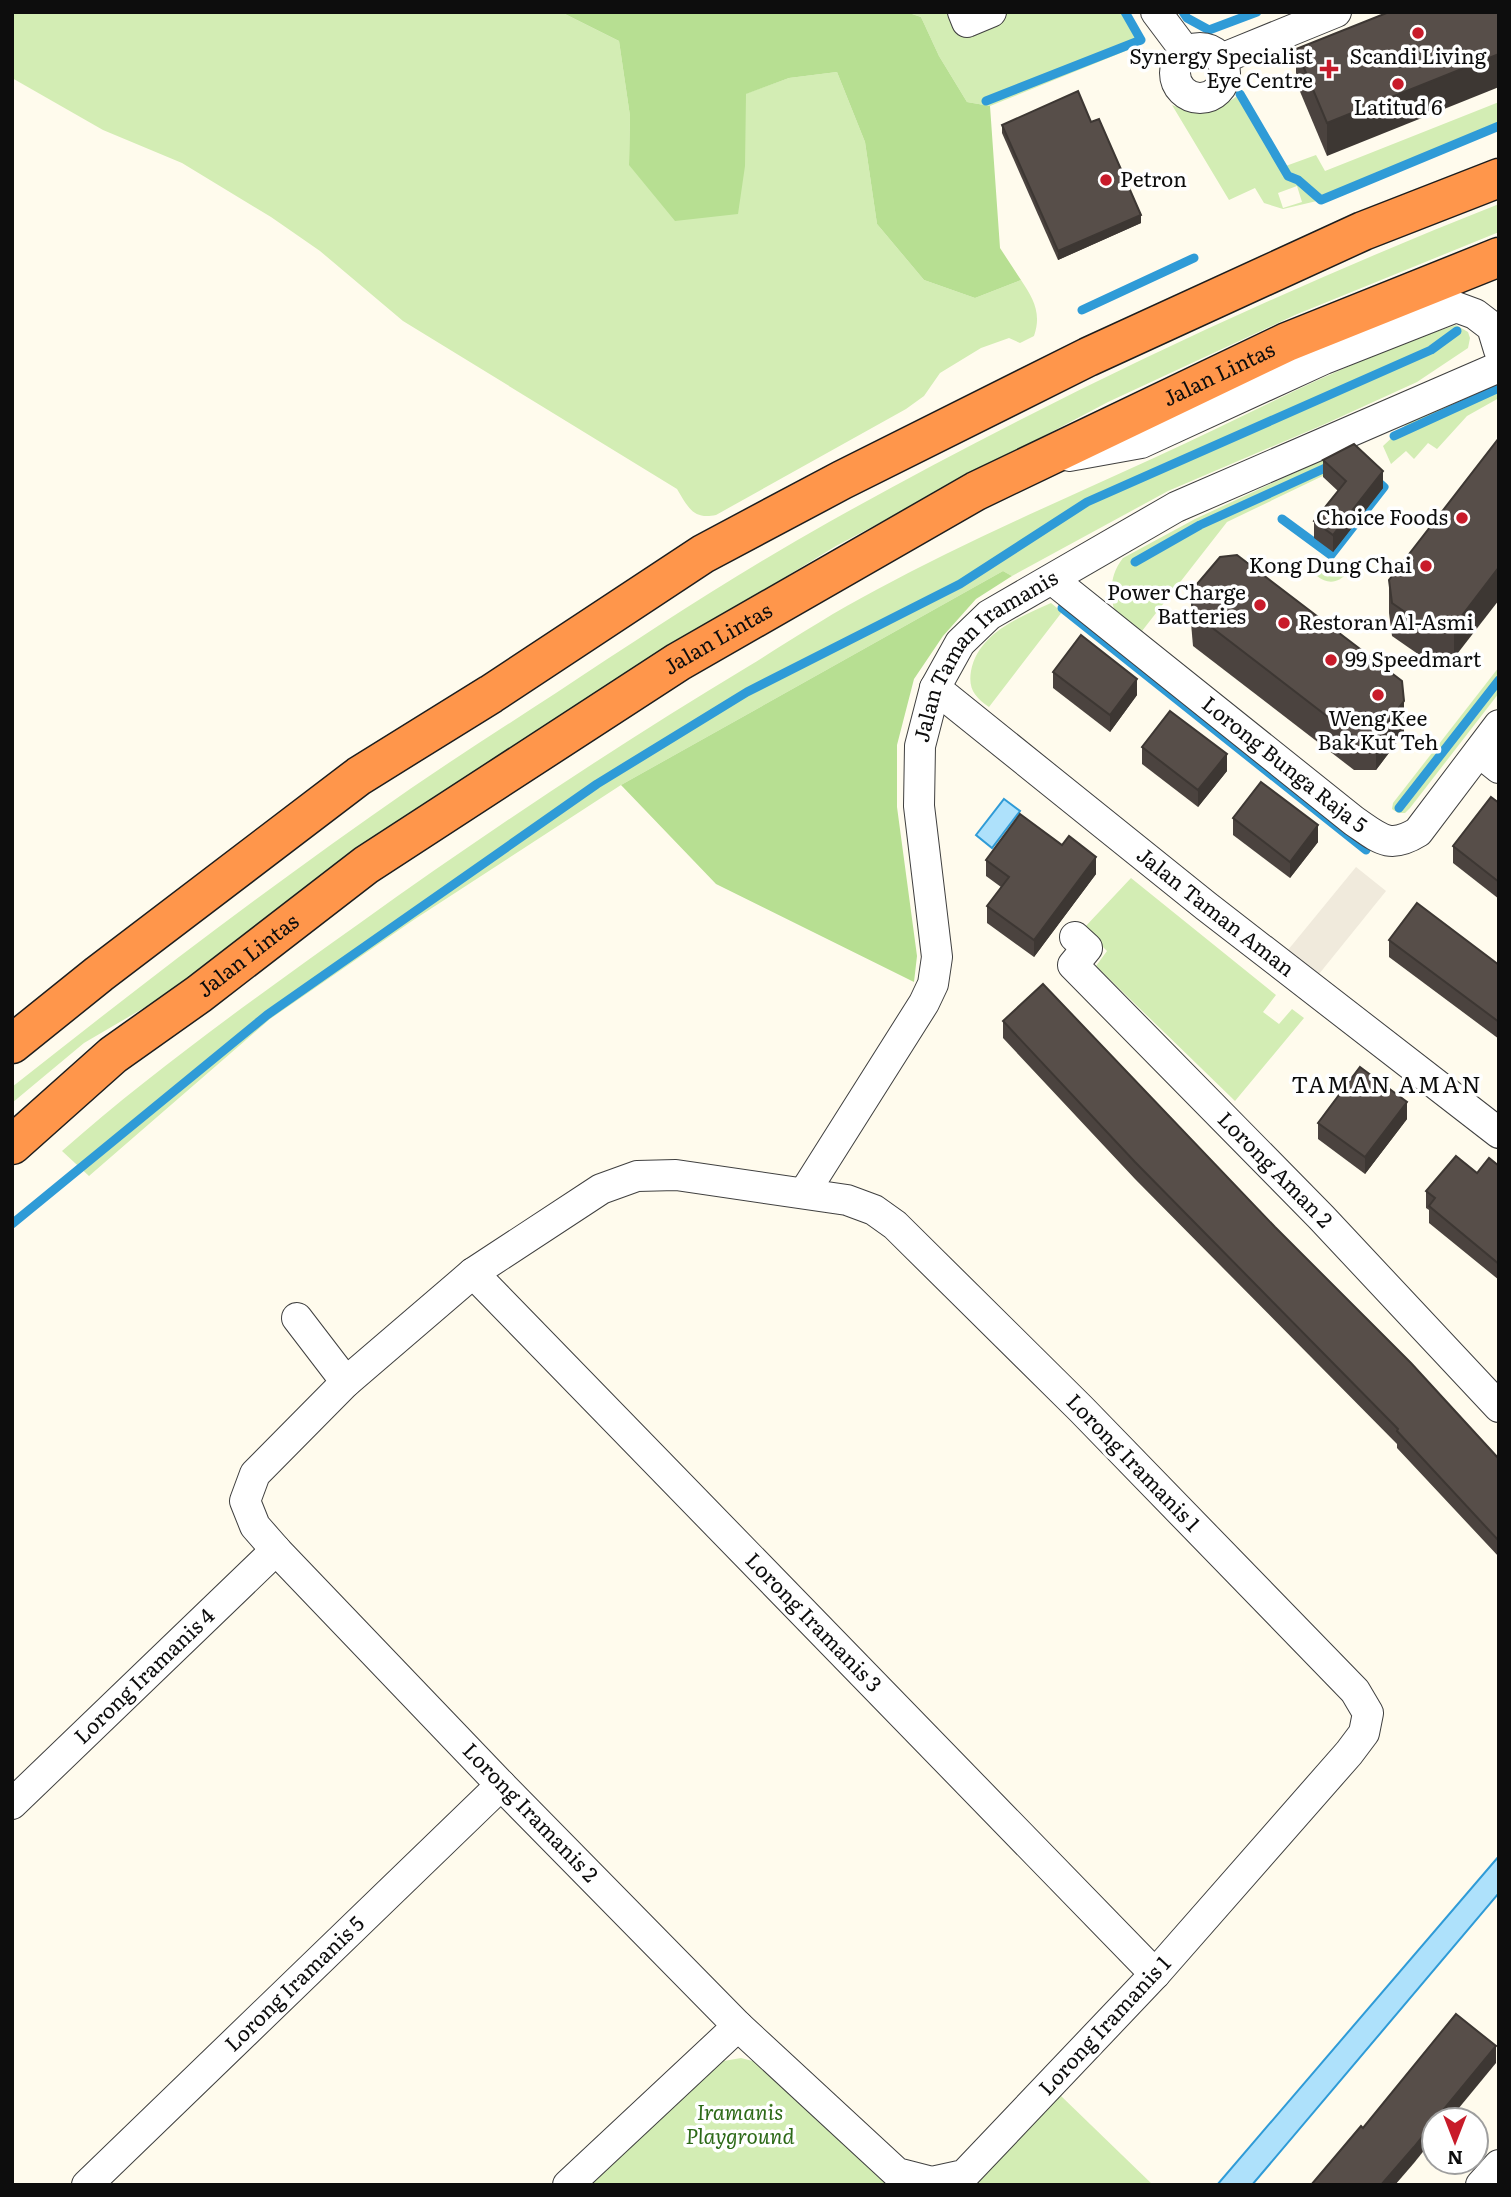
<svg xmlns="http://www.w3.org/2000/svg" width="1511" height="2197" viewBox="0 0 1511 2197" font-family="Literata,serif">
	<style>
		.green { fill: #d3edb4; fill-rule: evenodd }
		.forest { fill: #b7df92 }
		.plaza { fill: #f0eadc }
		.water { fill: #aee1fb; stroke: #2f9bd7; stroke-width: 2 }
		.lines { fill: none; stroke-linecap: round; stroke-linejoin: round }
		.stream { stroke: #2f9bd7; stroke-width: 9 }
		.street-casing { stroke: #404040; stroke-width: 32 }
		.highway-casing { stroke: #1e1e1e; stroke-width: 41 }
		.street { stroke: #fff; stroke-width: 30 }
		.highway { stroke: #ff964b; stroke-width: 38 }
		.wall { fill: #4b433f }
		.shaded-wall { fill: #3d3733 }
		.building { fill: #574e49; stroke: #3d3733; stroke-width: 2 }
		.poi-dot { fill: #c81b2a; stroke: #fff; stroke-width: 2.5 }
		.labels { text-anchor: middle; stroke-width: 7; stroke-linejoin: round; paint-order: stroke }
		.poi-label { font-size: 21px; fill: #0d0d0d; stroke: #fff; text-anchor: end }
		.street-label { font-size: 21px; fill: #0d0d0d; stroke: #fff }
		.park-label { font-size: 21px; font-style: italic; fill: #2d6a18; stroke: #fff }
		.neighbourhood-label { font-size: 23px; letter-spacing: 2px; fill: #0d0d0d; stroke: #fff }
	</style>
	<rect width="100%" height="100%" fill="#fffbed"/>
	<g class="green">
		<path d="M 12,12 L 561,12 L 619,41 L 630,116 L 629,165 L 745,166 L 745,94 L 789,78 L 837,72 L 865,142 L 877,224 L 924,280 L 975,298 L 1021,280 C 1033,298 1042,313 1034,336 L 1020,343 L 1009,338 L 981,348 L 940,373 L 924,396 L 906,409 L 716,515 C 693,520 688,507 677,489 L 403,321 L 320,251 L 271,217 L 182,163 L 103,130 L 12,78 Z"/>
		<polygon points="906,12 1125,12 1141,40 1138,46 990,106 967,102 939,56 921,17"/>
		<path d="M 1240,94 L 1283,167 L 1316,155 L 1325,171 L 1499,102 L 1499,126 L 1321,200 L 1283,209 L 1264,203 L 1255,188 L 1229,200 L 1172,105 C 1205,118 1213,113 1240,94 ZM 1297,186 L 1302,202 L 1283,208 L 1278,193 Z"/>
		<path d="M 1499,204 L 1499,232 L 1295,315 L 1108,402 L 836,546 L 689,636 L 171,992 L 84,1043 L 12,1103 L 12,1087 C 142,984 274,883 410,789 C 458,756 507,725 556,693 C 645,634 736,574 829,522 C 1045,401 1269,295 1499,204 Z"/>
		<path d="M 1456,325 L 1468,332 L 1470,338 L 1468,348 L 1417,382 L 1325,424 L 1168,491 L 1012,576 L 1003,571 L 621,785 L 415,919 L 270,1019 L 89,1176 L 62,1151 C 155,1069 259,995 360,923 C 487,832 616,746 749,666 C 791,640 832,613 876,590 C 967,541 1062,500 1156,457 C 1255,412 1352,358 1456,325 Z"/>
		<polygon points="1499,377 1499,398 1467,416 1437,449 1428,443 1414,459 1406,451 1391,464 1383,446 1412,419"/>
		<path d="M 1337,453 L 1354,461 L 1227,522 L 1142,631 L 1114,610 C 1110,590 1110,575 1123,558 L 1195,519 Z"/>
		<path d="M 1330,559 L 1348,572 C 1339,583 1328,585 1317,576 Z"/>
		<path d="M 1051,603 L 1062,612 L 989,707 C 975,697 968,689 971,671 C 978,633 1020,617 1051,603 Z"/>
		<polygon points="1499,667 1499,693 1410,808 1405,813 1398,813 1392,809 1393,803"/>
		<polygon points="1131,878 1276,995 1263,1012 1279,1024 1292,1009 1304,1018 1235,1101 1096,966 1107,951 1084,928"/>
		<polygon points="741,2058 764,2064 892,2185 590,2185 718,2062"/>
		<polygon points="1060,2095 1153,2185 974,2185"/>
	</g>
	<g class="forest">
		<polygon points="561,12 906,12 921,17 939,56 967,102 990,106 1000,248 1021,280 975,298 924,280 877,224 865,142 837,72 789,78 746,94 745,166 738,214 675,221 629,165 630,116 619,41"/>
		<polygon points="1003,571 1012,576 976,599 943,636 914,679 897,745 897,807 917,956 914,982 716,884 621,785"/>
	</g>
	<polygon class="plaza" points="1356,867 1386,891 1319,974 1288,950"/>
	<g class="water">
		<polygon points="1004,799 1020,811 992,848 976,835"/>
		<polygon points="1499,1856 1499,1893 1252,2185 1217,2185"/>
	</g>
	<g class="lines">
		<g class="stream">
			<polyline points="1183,12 1187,18 1209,30 1257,12"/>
			<polyline points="1240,94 1288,176 1298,180 1321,200 1499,126"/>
			<polyline points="986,101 1141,40 1125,12"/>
			<polyline points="1082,310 1194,258"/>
			<polyline points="1394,436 1499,388"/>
			<polyline points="1282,519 1331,555 1384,487 1375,479"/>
			<polyline points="1135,562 1200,525 1334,464"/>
			<polyline points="1062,608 1366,850"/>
			<polyline points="1399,808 1499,680"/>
			<polyline points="12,1224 267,1015 597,784 747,692 960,584 1087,502 1431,350 1457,331"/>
		</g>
		<g class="street-casing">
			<g id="street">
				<polyline points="963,12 967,22 991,12"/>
				<polyline points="1156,12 1186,52"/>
				<circle cx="1200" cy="73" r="25"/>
				<polyline points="1221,59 1336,12"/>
				<polyline points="1069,456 1141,443 1324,359 1456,307 1475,314 1492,327 1499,350"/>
				<path id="s1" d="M 1053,580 L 1354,821 C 1379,838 1389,850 1418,832 L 1499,725"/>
				<path id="s2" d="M 935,688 L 1206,906 L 1499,1133"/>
				<polyline points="1479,752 1499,768"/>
				<path id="s3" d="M 1075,937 L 1087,948 L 1073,965 L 1321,1217 L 1499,1407"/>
				<polygon points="676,1175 847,1200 874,1210 895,1225 1081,1409 1355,1691 1368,1713 1364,1733 1349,1753 1155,1974 964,2175 932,2182 897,2173 738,2026 501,1785 276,1550 255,1526 245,1501 255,1474 346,1382 473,1273 601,1189 637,1176"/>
				<path id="s4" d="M 804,1193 L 924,1003 L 933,984 L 937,957 L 919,806 L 920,746 L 935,688 L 960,643 L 989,615 L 1176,507 L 1499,367"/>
				<path id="s5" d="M 473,1273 L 1155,1974"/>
				<polyline points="297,1318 346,1382"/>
				<path id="s6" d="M 12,1804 L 276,1550"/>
				<path id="s7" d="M 87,2185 L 501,1785"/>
				<polyline points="568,2185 738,2026"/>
				<polyline points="1481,2185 1499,2165"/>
			</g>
		</g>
		<g class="highway-casing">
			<g id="highway">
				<polyline points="12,1044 99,974 359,776 491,694 703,554 842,480 1088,357 1363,231 1499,178"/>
				<path id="s8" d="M 12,1145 L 113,1055 L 199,994 L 366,865 L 678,662 L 976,491 L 1287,342 L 1499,257"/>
			</g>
		</g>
		<use href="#street" class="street"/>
		<use href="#highway" class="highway"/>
	</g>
	<g class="wall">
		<polygon points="1389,12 1327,156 1296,82 1296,49"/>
		<polygon points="1091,122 1141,223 1058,260 1002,133 1002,125"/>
		<polygon points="1499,438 1454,658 1428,661 1392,636 1389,613 1389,580"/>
		<polygon points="1323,460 1383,488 1333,552 1314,538 1314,521 1338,491 1323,477"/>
		<polygon points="1191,591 1404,733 1376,770 1354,770 1193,646 1191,623"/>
		<polygon points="1053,672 1137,695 1110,732 1053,688"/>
		<polygon points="1142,747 1227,771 1198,807 1142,764"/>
		<polygon points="1499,803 1499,899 1453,863 1453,846"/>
		<polygon points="1233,818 1318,842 1290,878 1233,835"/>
		<polygon points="1062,845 1096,874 1034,957 987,923 987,906 1001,887 986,876 986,860"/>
		<polygon points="1389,940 1499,965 1499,1039 1389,957"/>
		<polygon points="1003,1021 1275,1227 1499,1459 1499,1557 1397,1448 1397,1444 1135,1179 1003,1038"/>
		<polygon points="1407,1119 1365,1174 1318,1139 1318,1123"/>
		<polygon points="1499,1166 1499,1280 1429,1223 1429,1210 1426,1208 1426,1191"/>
	</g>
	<g class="shaded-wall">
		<polygon points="1499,54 1499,87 1327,156 1327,123"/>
		<polygon points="1141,215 1141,223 1058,260 1058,251"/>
		<polygon points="1383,471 1383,488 1333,552 1333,535"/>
		<polygon points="1499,567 1499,600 1454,658 1454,626"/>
		<polygon points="1137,679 1137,695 1110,732 1110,715"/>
		<polygon points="1404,701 1404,733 1376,770 1376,737"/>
		<polygon points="1227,754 1227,771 1198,807 1198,790"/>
		<polygon points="1318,825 1318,842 1290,878 1290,862"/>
		<polygon points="1096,857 1096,874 1034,957 1034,940"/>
		<polygon points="1407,1102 1407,1119 1365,1174 1365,1157"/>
		<polygon points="1496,2046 1496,2063 1449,2120 1435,2120"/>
		<polygon points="1434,2122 1434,2138 1414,2163 1395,2185 1381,2185"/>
	</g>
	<g class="building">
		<polygon points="1389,12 1499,12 1499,54 1327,123 1296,49"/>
		<polygon points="1078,91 1091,122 1099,119 1141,215 1058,251 1002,125"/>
		<polygon points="1499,438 1499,567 1454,626 1428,628 1392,603 1389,580"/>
		<polygon points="1354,444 1383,471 1333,535 1314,521 1346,481 1323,460"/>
		<polygon points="1237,555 1402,681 1404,701 1376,737 1354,737 1193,613 1191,591 1220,557"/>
		<polygon points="1081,635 1137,679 1110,715 1053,672"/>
		<polygon points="1170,711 1227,754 1198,790 1142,747"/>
		<polygon points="1261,782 1318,825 1290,862 1233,818"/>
		<polygon points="1491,797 1499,803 1499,882 1453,846"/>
		<polygon points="1020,814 1062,845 1069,836 1096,857 1034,940 987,906 1009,877 986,860"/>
		<polygon points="1417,903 1499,965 1499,1022 1389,940"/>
		<polygon points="1043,984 1275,1227 1411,1363 1499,1459 1499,1541 1397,1431 1398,1429 1135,1162 1003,1021"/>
		<polygon points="1360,1067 1407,1102 1365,1157 1318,1123"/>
		<polygon points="1456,1156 1477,1173 1489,1158 1499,1166 1499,1264 1429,1206 1435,1198 1426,1191"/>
		<polygon points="1456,2014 1496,2046 1435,2120 1434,2120 1434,2122 1414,2147 1381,2185 1311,2185 1361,2126 1363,2128"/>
	</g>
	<g class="poi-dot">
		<circle cx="1418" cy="33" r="7"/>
		<path d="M1325.5 58.5h7v7h7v7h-7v7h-7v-7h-7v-7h7z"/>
		<circle cx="1398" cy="84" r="7"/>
		<circle cx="1106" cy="180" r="7"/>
		<circle cx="1462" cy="518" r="7"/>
		<circle cx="1426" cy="566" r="7"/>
		<circle cx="1260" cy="605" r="7"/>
		<circle cx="1284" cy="623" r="7"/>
		<circle cx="1331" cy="660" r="7"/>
		<circle cx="1378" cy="695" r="7"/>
	</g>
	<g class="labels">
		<g class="poi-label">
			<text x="1313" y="64">Synergy Specialist<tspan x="1313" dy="24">Eye Centre</tspan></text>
			<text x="1418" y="64" text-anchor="middle">Scandi Living</text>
			<text x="1398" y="115" text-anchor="middle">Latitud 6</text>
			<text x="1120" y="187" text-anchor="start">Petron</text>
			<text x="1448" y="525">Choice Foods</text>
			<text x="1412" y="573">Kong Dung Chai</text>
			<text x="1246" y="600">Power Charge<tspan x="1246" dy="24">Batteries</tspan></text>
			<text x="1298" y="630" text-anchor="start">Restoran Al-Asmi</text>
			<text x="1345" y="667" text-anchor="start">99 Speedmart</text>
			<text x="1378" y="726" text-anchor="middle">Weng Kee<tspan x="1378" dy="24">Bak Kut Teh</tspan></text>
		</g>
		<g class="street-label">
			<text dy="7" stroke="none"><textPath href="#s8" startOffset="1437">Jalan Lintas</textPath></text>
			<text dy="7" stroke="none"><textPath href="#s8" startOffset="870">Jalan Lintas</textPath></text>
			<text dy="7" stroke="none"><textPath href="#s4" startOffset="602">Jalan Taman Iramanis</textPath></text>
			<text dy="7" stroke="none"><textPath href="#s1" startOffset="296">Lorong Bunga Raja 5</textPath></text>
			<text dy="7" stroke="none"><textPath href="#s2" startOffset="359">Jalan Taman Aman</textPath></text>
			<text dy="7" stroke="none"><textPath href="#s8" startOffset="303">Jalan Lintas</textPath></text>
			<text dy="7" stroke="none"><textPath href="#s3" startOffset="326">Lorong Aman 2</textPath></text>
			<text transform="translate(1133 1463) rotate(46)" y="7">Lorong Iramanis 1</text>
			<text dy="7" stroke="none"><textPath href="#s5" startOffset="488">Lorong Iramanis 3</textPath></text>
			<text dy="7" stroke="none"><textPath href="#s6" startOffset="184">Lorong Iramanis 4</textPath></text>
			<text transform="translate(530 1813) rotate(46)" y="7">Lorong Iramanis 2</text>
			<text dy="7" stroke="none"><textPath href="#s7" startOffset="289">Lorong Iramanis 5</textPath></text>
			<text transform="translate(1105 2026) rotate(-47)" y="7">Lorong Iramanis 1</text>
		</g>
		<g class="park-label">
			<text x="740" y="2120">Iramanis<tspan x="740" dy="24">Playground</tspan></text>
		</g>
		<g class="neighbourhood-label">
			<text x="1387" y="1093">TAMAN AMAN</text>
		</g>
	</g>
	<rect width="1511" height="2197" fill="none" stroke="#0d0d0d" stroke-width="28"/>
	<g transform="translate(1455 2141) rotate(180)"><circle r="33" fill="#ffffff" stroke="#9e9e9e" stroke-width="2"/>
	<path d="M0-5L12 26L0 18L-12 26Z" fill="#c81b2a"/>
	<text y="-10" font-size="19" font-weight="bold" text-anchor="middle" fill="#0d0d0d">N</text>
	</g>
</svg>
